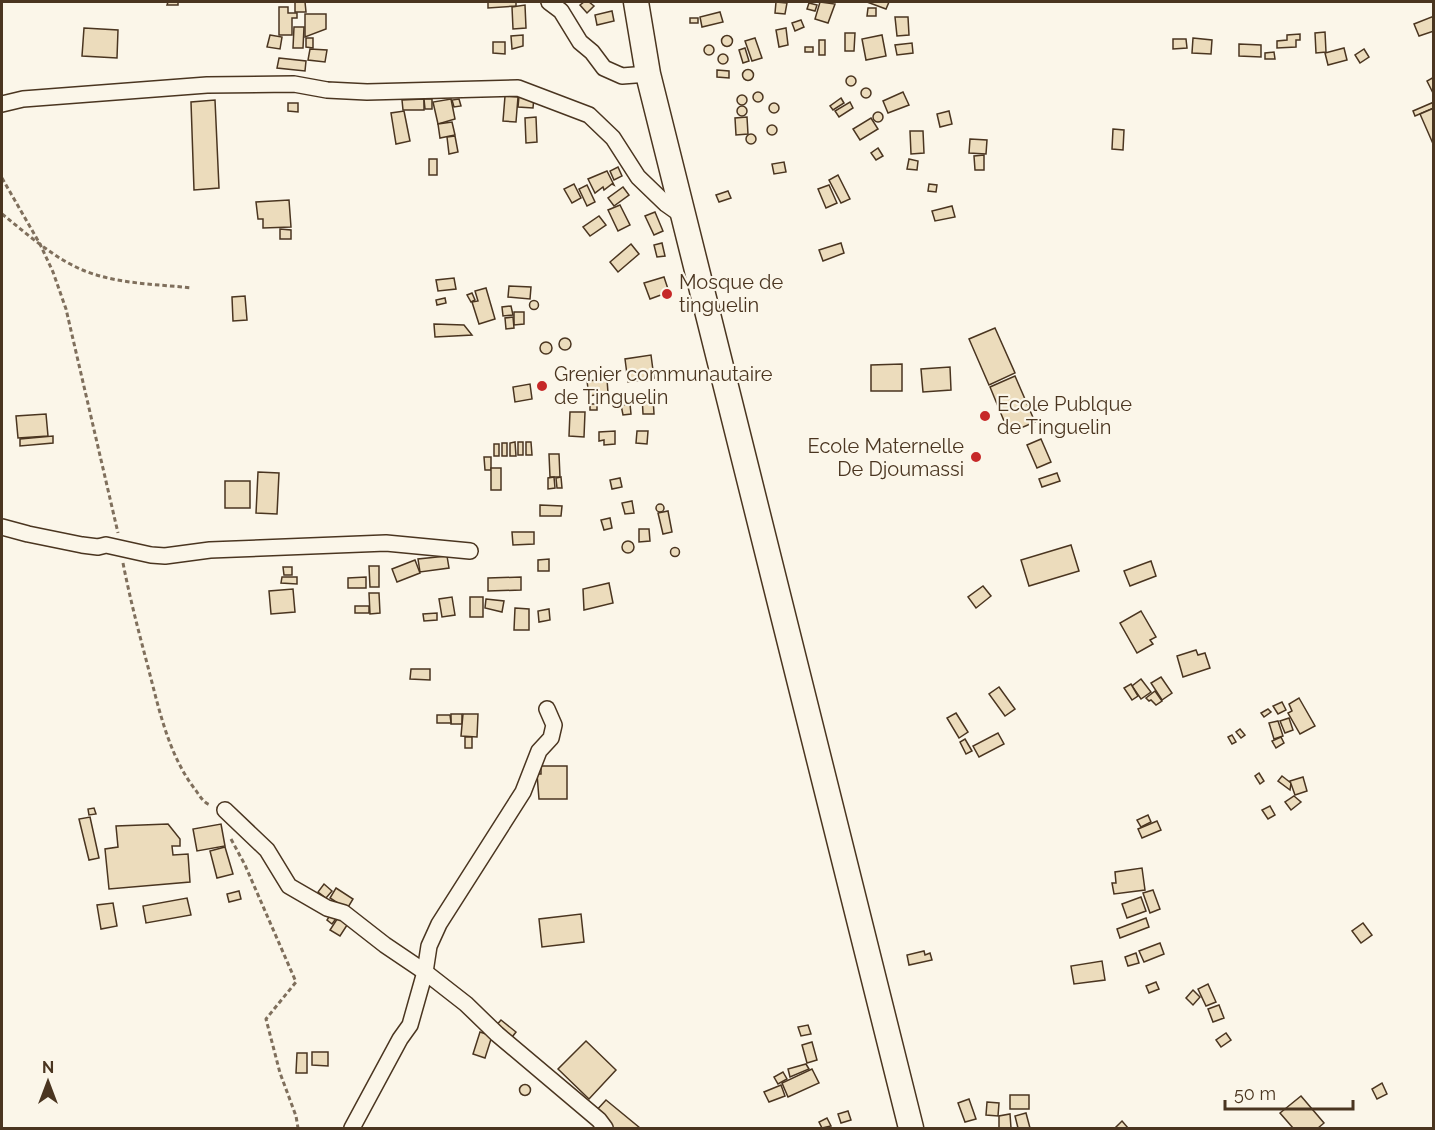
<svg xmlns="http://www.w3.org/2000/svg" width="1435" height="1130" viewBox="0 0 1435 1130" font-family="Raleway,sans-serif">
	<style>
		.building { fill: #ecdcbc; stroke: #4a3520; stroke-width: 1.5 }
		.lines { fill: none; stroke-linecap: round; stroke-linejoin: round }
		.street-casing { stroke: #4a3520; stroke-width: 18 }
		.primary-casing { stroke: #4a3520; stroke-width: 27 }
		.path { stroke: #7f6f5c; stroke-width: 3; stroke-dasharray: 4.5 3; stroke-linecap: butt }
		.street { stroke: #fbf6e9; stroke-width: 15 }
		.primary { stroke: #fbf6e9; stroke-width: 24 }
		.poi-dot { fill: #c62828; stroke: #fbf6e9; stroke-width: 2 }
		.labels { text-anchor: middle; stroke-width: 4.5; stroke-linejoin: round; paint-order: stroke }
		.poi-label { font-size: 20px; fill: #4a3520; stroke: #fbf6e9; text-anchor: start }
	</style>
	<rect width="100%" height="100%" fill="#fbf6e9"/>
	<g class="building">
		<polygon points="168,2 178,2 178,5 167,5"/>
		<polygon points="295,2 305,2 306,12 295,12"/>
		<polygon points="488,2 516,2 516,6 488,8"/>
		<polygon points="584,2 589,2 594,6 587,13 580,5"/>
		<polygon points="776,2 787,3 785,14 775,13"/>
		<polygon points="820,2 835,4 828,23 815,19"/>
		<polygon points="867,2 889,2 886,9"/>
		<polygon points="809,3 817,5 815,11 807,9"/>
		<polygon points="525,5 526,28 513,29 512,7"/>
		<polygon points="279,7 288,7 288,13 297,13 297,18 292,18 292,35 279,35"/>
		<polygon points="868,8 876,8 876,16 867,16"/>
		<polygon points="612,11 614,21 597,25 595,15"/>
		<polygon points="720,12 723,22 702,27 700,17"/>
		<polygon points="305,14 326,14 326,29 305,37"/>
		<polygon points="1434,16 1434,31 1419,36 1414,24"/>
		<polygon points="895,17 908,17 909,35 897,36"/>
		<rect x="690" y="18" width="8" height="5"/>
		<polygon points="801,20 804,27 795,31 792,23"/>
		<polygon points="294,27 304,27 303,48 293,48"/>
		<polygon points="84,28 118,30 117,58 82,56"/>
		<polygon points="786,28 788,45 779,47 776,30"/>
		<polygon points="1325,32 1326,52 1316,53 1315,33"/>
		<polygon points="845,33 855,33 854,51 845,51"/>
		<polygon points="1300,34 1300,40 1296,40 1296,47 1277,48 1277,41 1287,40 1287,35"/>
		<polygon points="270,35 282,37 280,49 267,47"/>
		<polygon points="523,35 523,46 512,49 511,36"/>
		<polygon points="882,35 886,56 866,60 862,39"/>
		<circle cx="727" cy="41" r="5.5"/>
		<polygon points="306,38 313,38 313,48 306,47"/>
		<polygon points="755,38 762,58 752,61 745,41"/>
		<polygon points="1193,38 1212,40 1211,54 1192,53"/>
		<polygon points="1173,39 1186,39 1187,48 1173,49"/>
		<rect x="819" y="40" width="6" height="15"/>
		<polygon points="493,42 505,42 505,54 493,53"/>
		<polygon points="912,43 913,53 897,55 895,45"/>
		<polygon points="1239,44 1261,45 1261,57 1239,56"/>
		<circle cx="709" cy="50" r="5"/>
		<rect x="805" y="47" width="8" height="5"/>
		<polygon points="745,48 749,61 743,63 739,50"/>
		<polygon points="1344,48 1347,60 1328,65 1325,53"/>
		<polygon points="310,49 327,50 325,62 308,60"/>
		<polygon points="1364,49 1369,57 1360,63 1355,55"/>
		<polygon points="1274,52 1275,59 1265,59 1265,53"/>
		<circle cx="723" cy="59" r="5"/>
		<polygon points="279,58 306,61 305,71 277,68"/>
		<circle cx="748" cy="75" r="5.5"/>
		<polygon points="717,70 729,71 729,78 717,77"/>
		<circle cx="851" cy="81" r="5"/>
		<polygon points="1434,77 1434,95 1427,81"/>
		<circle cx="866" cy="93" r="5"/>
		<circle cx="758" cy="97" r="5"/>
		<polygon points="903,92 909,105 888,113 883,101"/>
		<circle cx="742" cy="100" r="5"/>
		<polygon points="505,96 518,97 516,122 503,121"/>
		<polygon points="519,96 534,97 533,108 518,107"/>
		<polygon points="841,98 844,103 833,110 830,106"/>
		<polygon points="424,99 424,110 403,110 402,100"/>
		<polygon points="424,99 432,99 432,109 425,109"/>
		<polygon points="451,99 455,119 438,124 433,102"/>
		<polygon points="459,99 461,106 454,107 452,100"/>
		<polygon points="215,100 219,188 194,190 191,102"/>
		<polygon points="850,102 853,108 839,117 835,111"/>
		<polygon points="1434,102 1434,108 1415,116 1413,111"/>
		<circle cx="774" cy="108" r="5"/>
		<polygon points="288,103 298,103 298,112 288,111"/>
		<circle cx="742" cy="111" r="5"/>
		<polygon points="1434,108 1434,146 1420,114"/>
		<polygon points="404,111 410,141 396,144 391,113"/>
		<polygon points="949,111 952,124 940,127 937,114"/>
		<circle cx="878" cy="117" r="5"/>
		<polygon points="536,117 537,142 526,143 525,118"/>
		<polygon points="747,117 748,134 736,135 735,118"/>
		<polygon points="871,118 878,129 860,140 853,129"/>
		<polygon points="452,122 455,135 440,138 438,124"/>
		<circle cx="772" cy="130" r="5"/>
		<polygon points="1113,129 1124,130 1123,150 1112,149"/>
		<polygon points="910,131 923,131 924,153 911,154"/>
		<circle cx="751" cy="139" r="5"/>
		<polygon points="455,136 458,152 449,154 447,137"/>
		<polygon points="970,139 987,140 986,154 969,153"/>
		<polygon points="878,148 883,156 876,160 871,153"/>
		<polygon points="984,155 984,170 975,170 974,156"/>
		<rect x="429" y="159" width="8" height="16"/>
		<polygon points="909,159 918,161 917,170 907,169"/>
		<polygon points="784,162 786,172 774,174 772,164"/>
		<polygon points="618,167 622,176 614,180 610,171"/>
		<polygon points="607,171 614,185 612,184 604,190 603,187 595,193 588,179"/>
		<polygon points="838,175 850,199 841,203 829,180"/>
		<polygon points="574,184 581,198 572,203 564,189"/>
		<polygon points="929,184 937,185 936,192 928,191"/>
		<polygon points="587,185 595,202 587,206 579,189"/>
		<polygon points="829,185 837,203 826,208 818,189"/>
		<polygon points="623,187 629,195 614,206 608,198"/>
		<polygon points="728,191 731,198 719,202 716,195"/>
		<polygon points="289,200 291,227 263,228 263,219 258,219 256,202"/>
		<polygon points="620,205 630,225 618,231 608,210"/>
		<polygon points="952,206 955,217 935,221 932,211"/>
		<polygon points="655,212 663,231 654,235 645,216"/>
		<polygon points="599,216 606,225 590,236 583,227"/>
		<polygon points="280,229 291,230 291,239 280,239"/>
		<polygon points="662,243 665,256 657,257 654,245"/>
		<polygon points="841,243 844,253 823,261 819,250"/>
		<polygon points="631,244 639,254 618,272 610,262"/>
		<polygon points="664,277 669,292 650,299 644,283"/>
		<polygon points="454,278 456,289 438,291 436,280"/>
		<polygon points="509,286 531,287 530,299 508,297"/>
		<polygon points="486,288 495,319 479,324 472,302 478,301 475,291"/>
		<polygon points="472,293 475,300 471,302 467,295"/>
		<polygon points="245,296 247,320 233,321 232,297"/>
		<polygon points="445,298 446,303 437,305 436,300"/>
		<circle cx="534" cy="305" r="4.5"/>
		<polygon points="511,306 513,315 503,316 502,307"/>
		<polygon points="514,312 524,312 524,324 514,325"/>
		<polygon points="513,317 514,328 506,329 505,318"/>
		<polygon points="434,324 464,325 472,335 435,337"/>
		<polygon points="995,328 1015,373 989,385 969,339"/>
		<circle cx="565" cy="344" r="6"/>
		<circle cx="546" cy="348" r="6"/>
		<polygon points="651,355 654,378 628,382 625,359"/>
		<polygon points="902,364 902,391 871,391 871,365"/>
		<polygon points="950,367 951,390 923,392 921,369"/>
		<polygon points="1015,376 1035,422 1009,433 990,387"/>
		<polygon points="607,379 608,393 589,396 587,381"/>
		<polygon points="530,384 532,399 515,402 513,387"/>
		<polygon points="642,395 646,395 648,399 653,397 654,414 643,414"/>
		<rect x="590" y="404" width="7" height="6"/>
		<polygon points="630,404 631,414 623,415 621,405"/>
		<polygon points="570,412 585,412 584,437 569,436"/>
		<polygon points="46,414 48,436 18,438 16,416"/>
		<polygon points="615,431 615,444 604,445 604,440 599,441 599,432"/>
		<polygon points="637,431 648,431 647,444 636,443"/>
		<polygon points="53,436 53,443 20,446 20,439"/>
		<polygon points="1041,439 1051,462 1037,468 1027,445"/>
		<polygon points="515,442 516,456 510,456 510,443"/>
		<rect x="518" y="442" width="5" height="13"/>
		<polygon points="526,442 531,442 532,455 526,455"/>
		<rect x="502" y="443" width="5" height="13"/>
		<rect x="494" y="444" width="5" height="12"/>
		<polygon points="549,454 559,454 560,477 550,477"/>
		<polygon points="484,457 491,457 491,470 485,470"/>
		<rect x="491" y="468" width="10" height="22"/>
		<polygon points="258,472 279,473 277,514 256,513"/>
		<polygon points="1057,473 1060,481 1042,487 1039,479"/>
		<polygon points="554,477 555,488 548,489 548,478"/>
		<polygon points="561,477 562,488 557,488 556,478"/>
		<polygon points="620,478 622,487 612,489 610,480"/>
		<rect x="225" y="481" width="25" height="27"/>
		<polygon points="632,501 634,513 625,514 622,503"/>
		<circle cx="660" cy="508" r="4"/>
		<polygon points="540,505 562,506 561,516 540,516"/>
		<polygon points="668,511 672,532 663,534 658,513"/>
		<polygon points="610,518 612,528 604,530 601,520"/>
		<polygon points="639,529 649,529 650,541 639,542"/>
		<polygon points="512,532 534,532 534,544 513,545"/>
		<circle cx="628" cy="547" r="6"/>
		<polygon points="1071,545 1079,571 1029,586 1021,560"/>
		<circle cx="675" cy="552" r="4.5"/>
		<polygon points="447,556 449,568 420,572 418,559"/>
		<polygon points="549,559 549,571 538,571 538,560"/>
		<polygon points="415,560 420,573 397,582 392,569"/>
		<polygon points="1151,561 1156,576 1130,586 1124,571"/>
		<polygon points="369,566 379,566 379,587 370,587"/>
		<polygon points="283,567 292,567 292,575 284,575"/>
		<polygon points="282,577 297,577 297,584 281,583"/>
		<polygon points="366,577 366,588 348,588 348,578"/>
		<polygon points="521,577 521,590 488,591 488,578"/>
		<polygon points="609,583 613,603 584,610 583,589"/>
		<polygon points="983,586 991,596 976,608 968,597"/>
		<polygon points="293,589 295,612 271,614 269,591"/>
		<polygon points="369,593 379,593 380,613 370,614"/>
		<polygon points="452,597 455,615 442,617 439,599"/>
		<rect x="470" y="597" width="13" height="20"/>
		<polygon points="486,599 504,601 502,612 485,608"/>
		<rect x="355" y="606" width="14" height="7"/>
		<polygon points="515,608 529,609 529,630 514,630"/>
		<polygon points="549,609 550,620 539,622 538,611"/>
		<polygon points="1141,611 1156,637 1150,640 1153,644 1137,653 1120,623"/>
		<polygon points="437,613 437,620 424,621 423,614"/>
		<polygon points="1196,650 1198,655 1205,653 1210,668 1183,677 1177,656"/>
		<polygon points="411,669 430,669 430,680 410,679"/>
		<polygon points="1161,677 1172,693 1162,700 1151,683"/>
		<polygon points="1141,679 1151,692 1141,699 1132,686"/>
		<polygon points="1131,684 1138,696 1132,700 1124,688"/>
		<polygon points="999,687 1015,709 1005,716 989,694"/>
		<polygon points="1155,691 1162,701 1156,705 1151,700 1149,701 1146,698"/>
		<polygon points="1299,698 1315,726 1300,734 1288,713 1292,711 1289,704"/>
		<polygon points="1282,702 1286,710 1278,714 1273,706"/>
		<polygon points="1268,709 1271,712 1264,717 1261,713"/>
		<polygon points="956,713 968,732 959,738 947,718"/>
		<rect x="451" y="714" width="11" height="10"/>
		<polygon points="463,714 478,714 477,737 461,736"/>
		<polygon points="437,715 450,715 451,723 437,723"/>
		<polygon points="1289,718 1293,730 1285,733 1280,721"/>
		<polygon points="1278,721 1283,736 1274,739 1269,723"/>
		<polygon points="1240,729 1245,735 1241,738 1236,732"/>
		<polygon points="998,733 1004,744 979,757 973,746"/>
		<polygon points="1232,735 1236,742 1232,744 1228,737"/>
		<rect x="465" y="737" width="7" height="11"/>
		<polygon points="1281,737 1284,743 1276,748 1272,741"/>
		<polygon points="965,739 972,751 966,754 960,742"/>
		<polygon points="541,766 567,766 567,799 539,799 537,774 541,774"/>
		<polygon points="1259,773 1264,781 1260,784 1255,776"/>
		<polygon points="1282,776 1291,783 1290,790 1278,781"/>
		<polygon points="1303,777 1307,791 1295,795 1290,781"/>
		<polygon points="1294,796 1301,802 1291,810 1285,802"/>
		<polygon points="1270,806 1275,815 1268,819 1262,810"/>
		<polygon points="94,808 96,814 89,815 88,809"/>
		<polygon points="1148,815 1151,822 1141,827 1137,820"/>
		<polygon points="90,817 99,858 89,860 79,819"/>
		<polygon points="1157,821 1161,830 1142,838 1138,829"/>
		<polygon points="168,824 180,839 180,846 172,846 173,855 188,854 190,882 109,889 105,849 118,847 116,826"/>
		<polygon points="221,824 225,846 197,851 193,829"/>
		<polygon points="225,847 233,874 217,878 210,851"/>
		<polygon points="1142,868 1145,890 1114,894 1112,883 1116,883 1115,872"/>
		<polygon points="324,884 332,891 326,898 318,892"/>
		<polygon points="336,888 353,899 347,909 330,898"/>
		<polygon points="1153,890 1160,909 1150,913 1143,893"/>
		<polygon points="239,891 241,899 229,902 227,894"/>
		<polygon points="1141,897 1146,911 1127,918 1122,904"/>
		<polygon points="187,898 191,915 146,923 143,906"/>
		<polygon points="113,903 117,926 101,929 97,905"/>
		<polygon points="332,912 338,916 332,924 327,920"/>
		<polygon points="341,913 351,919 340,936 330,930"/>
		<polygon points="581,914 584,942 542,947 539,919"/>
		<polygon points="1146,918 1149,927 1120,938 1117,929"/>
		<polygon points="1363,923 1372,935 1361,943 1352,931"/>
		<polygon points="1160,943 1164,954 1144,962 1139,951"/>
		<polygon points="924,951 925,955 930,953 932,960 909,965 907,955"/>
		<polygon points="1136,953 1139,963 1128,966 1125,957"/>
		<polygon points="1102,961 1105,980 1074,984 1071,966"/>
		<polygon points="1156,982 1159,989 1149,993 1146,986"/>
		<polygon points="1208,984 1216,1002 1206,1006 1198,989"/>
		<polygon points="1193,990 1200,997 1193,1005 1186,998"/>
		<polygon points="1219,1005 1224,1018 1213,1022 1208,1009"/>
		<polygon points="501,1020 516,1032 509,1041 494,1028"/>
		<polygon points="808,1025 811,1034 801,1036 798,1027"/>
		<polygon points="480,1032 492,1036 485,1058 473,1054"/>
		<polygon points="1226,1033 1231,1040 1221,1047 1216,1040"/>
		<polygon points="586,1041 616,1070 589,1099 558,1069"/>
		<polygon points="812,1042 817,1060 807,1063 802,1045"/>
		<polygon points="312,1052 328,1052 328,1066 312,1065"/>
		<polygon points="297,1053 307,1053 307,1073 296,1073"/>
		<polygon points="806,1064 809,1069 790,1077 788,1069"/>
		<polygon points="812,1069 819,1083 788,1097 782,1083"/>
		<polygon points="783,1072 787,1079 778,1084 774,1077"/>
		<polygon points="1382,1083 1387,1094 1377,1099 1372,1089"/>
		<circle cx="525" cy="1090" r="5.5"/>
		<polygon points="781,1085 785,1096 769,1102 764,1092"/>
		<rect x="1010" y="1095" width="19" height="14"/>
		<polygon points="1301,1096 1324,1123 1318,1128 1293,1128 1280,1113"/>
		<polygon points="969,1099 976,1119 965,1122 958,1103"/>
		<polygon points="606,1100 640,1128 614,1128 595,1112"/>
		<polygon points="987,1102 999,1103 998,1116 986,1115"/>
		<polygon points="848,1111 851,1120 841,1123 838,1114"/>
		<polygon points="1026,1113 1030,1128 1018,1128 1015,1116"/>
		<polygon points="1010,1114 1011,1128 999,1128 999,1116"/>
		<polygon points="827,1118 831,1126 822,1128 819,1122"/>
		<polygon points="1122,1121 1128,1128 1115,1128"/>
	</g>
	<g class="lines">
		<g class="street-casing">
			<g id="street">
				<polyline points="549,2 561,11 580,42 592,52 604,68 622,76 648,74"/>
				<polyline points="2,104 23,99 207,85 294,84 327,90 367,92 518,88 589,115 613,138 638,177 666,204 683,216"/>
				<polyline points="2,527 28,534 82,545 98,547 106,545 151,555 165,556 210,550 386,543 470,551"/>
				<polyline points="225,810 267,850 289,886 327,908 344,913 385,945 425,972 466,1004 497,1034 599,1120 605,1128"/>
				<polyline points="352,1128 400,1039 410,1025 425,972 429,946 439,924 523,792 539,751 551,738 554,725 547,709"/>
			</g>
		</g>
		<g class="primary-casing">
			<polyline id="primary" points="636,2 648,74 911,1128"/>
		</g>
		<g class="path">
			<polyline points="2,178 40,244 53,272 66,309 118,533"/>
			<path d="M 2,214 C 26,233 50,255 78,268 C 112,284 155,284 192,288"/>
			<path d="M 123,563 C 130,599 139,633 148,667 C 159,709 168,753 194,788 C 199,794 202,802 210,805"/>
			<polyline points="231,839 245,865 296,982 266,1019 280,1073 296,1116 298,1128"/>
		</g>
		<use href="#street" class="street"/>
		<use href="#primary" class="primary"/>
	</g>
	<g class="poi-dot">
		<circle cx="667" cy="294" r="6"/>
		<circle cx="542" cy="386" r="6"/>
		<circle cx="985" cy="416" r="6"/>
		<circle cx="976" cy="457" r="6"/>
	</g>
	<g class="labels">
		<g class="poi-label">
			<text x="679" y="289">Mosque de<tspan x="679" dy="23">tinguelin</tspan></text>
			<text x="554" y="381">Grenier communautaire<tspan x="554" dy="23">de Tinguelin</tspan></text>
			<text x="997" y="411">Ecole Publque<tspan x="997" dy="23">de Tinguelin</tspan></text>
			<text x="964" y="453" text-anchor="end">Ecole Maternelle<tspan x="964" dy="23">De Djoumassi</tspan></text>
		</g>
	</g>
	<rect width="1435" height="1130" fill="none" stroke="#4a3520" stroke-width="6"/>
	<g transform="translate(48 1082)" stroke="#fbf6e9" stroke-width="4.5" paint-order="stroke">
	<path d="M0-4.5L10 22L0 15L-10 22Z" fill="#4a3520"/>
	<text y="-9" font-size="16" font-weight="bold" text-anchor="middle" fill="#4a3520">N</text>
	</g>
	<path d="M1225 1100v9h128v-9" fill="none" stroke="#4a3520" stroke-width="3"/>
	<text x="1234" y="1100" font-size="18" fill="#4a3520" stroke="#fbf6e9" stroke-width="4.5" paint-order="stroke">50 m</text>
</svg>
